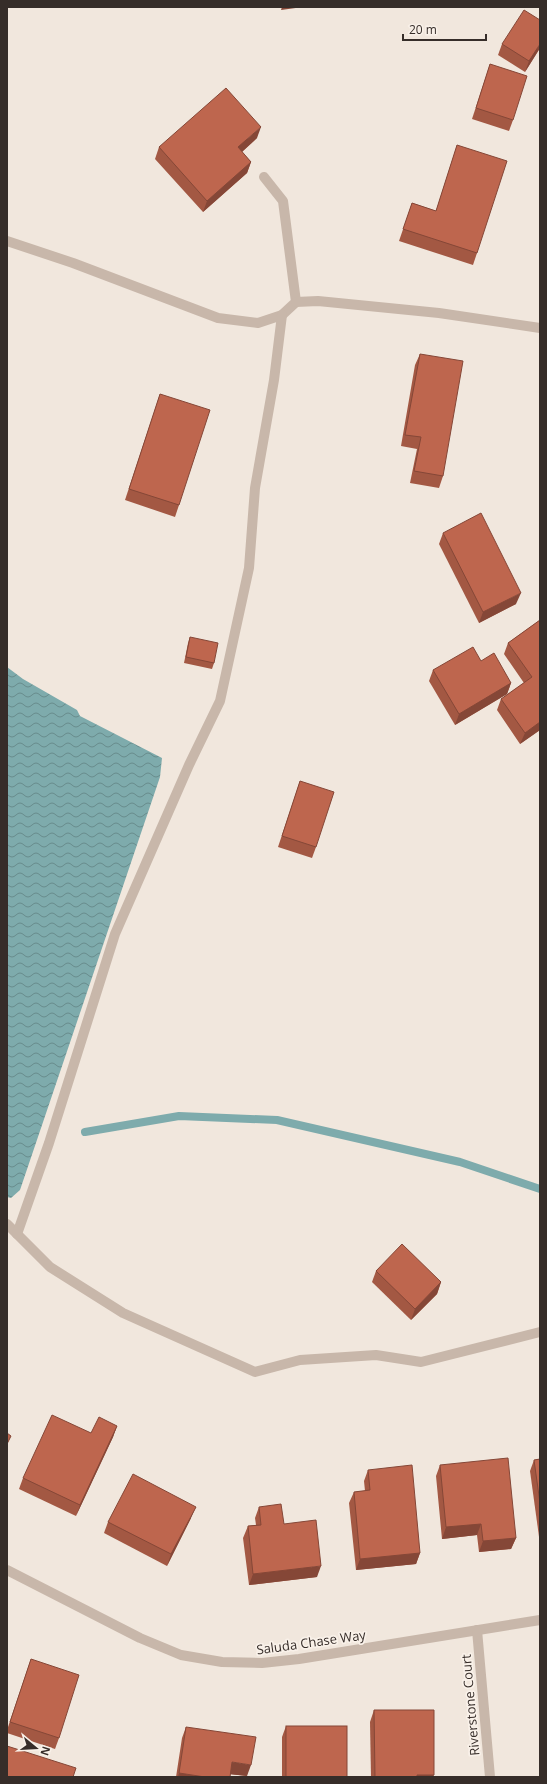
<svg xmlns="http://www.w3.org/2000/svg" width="547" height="1784" viewBox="0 0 547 1784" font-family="'Open Sans',sans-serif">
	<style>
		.water { fill: url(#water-waves) }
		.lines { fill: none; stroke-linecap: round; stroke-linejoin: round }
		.stream { stroke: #7eabac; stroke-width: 8 }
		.minor { stroke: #c8b7aa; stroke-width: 10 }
		.wall { fill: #a35843 }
		.shaded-wall { fill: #854737 }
		.building { fill: #be664e; stroke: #854737 }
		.labels { text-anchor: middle; stroke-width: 3.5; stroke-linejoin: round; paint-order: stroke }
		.street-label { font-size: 13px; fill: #362d29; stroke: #f9f1e9 }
	</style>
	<defs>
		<pattern id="water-waves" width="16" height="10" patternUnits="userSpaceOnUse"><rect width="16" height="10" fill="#7eabac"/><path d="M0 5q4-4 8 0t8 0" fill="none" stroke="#688c8c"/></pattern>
	</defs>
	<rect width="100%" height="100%" fill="#f1e7dd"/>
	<polygon class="water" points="7,667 23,679 77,710 80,716 162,758 160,777 20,1190 11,1198 7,1197"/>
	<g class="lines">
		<polyline class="stream" points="85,1132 179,1116 277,1120 460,1162 540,1189"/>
		<g class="minor">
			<polyline points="7,241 73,263 218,318 258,323 282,315 296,302 283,201 264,177"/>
			<polyline points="296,302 318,301 439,313 540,328"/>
			<polyline points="7,1224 50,1267 123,1313 255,1372 300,1360 376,1355 421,1362 540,1332"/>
			<polyline points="17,1234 49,1143 115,934 189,765 220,701 249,568 255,488 274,380 282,315"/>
			<polyline points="7,1570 140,1638 181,1655 222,1662 262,1663 299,1659 540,1620"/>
			<polyline points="477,1630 490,1777"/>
		</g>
	</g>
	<g class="wall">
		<polygon points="502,44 540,48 525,72 498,55"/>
		<polygon points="490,64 513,120 509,131 472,119"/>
		<polygon points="257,138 242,152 251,162 247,173 203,212 155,159 159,147"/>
		<polygon points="457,145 477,253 473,265 399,241 412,203 436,211"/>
		<polygon points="420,354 443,476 439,488 410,483 417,449 401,446 415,365"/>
		<polygon points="160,394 179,505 175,517 125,500"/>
		<polygon points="443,533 516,604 479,623 439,544"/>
		<polygon points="540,620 540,730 520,744 497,710 501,699 524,683 504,654 508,643"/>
		<polygon points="190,637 214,663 212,669 184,663 188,643"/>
		<polygon points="481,661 511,683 507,694 455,725 429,681 433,670"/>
		<polygon points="300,781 316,847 312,858 278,847"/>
		<polygon points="376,1271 441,1282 437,1294 411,1320 372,1282"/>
		<polygon points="117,1426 113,1437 76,1516 19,1489 23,1478 91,1433"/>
		<polygon points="540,1459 540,1544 530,1471 534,1460"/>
		<polygon points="440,1465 516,1538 511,1549 479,1552 477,1535 442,1539 436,1476"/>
		<polygon points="368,1470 420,1553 416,1564 356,1570 349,1503 354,1492 365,1491 364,1481"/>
		<polygon points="259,1507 284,1524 317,1577 249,1585 243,1538 248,1526 256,1525 255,1518"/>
		<polygon points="191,1518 167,1566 104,1533 108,1522"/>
		<polygon points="31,1659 59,1738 55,1749 7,1733 7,1730"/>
		<polygon points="374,1710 433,1777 371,1777 370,1722"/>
		<polygon points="286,1726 347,1777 282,1777 282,1737"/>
		<polygon points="186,1727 247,1776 230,1774 230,1777 176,1777 182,1738"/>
	</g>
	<g class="shaded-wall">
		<polygon points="282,7 303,7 281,10"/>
		<polygon points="540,44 540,48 525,72 529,61"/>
		<polygon points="261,127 257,138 234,159 238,147"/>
		<polygon points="251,162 247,173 203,212 207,201"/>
		<polygon points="521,593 516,604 479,623 483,612"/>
		<polygon points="511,683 507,694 455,725 459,714"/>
		<polygon points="540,722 540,730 520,744 525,733"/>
		<polygon points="441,1282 437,1294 411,1320 415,1309"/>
		<polygon points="117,1426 113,1437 76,1516 80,1505"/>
		<polygon points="196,1507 191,1518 167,1566 171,1554"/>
		<polygon points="481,1524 477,1535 442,1539 446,1527"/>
		<polygon points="516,1538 511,1549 479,1552 483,1541"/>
		<polygon points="420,1553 416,1564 356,1570 360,1559"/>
		<polygon points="321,1566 317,1577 249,1585 253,1574"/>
		<polygon points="232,1762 251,1765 247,1776 228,1774"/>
		<polygon points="179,1773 205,1777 178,1777"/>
		<polygon points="417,1775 434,1775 433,1777 416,1777"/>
	</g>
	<g class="building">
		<polygon points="524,10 540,20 540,44 529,61 502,44"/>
		<polygon points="490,64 527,76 513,120 476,108"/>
		<polygon points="226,88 261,127 238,147 251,162 207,201 159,147"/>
		<polygon points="457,145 507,161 477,253 403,229 412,203 436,211"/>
		<polygon points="420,354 463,361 443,476 414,471 421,437 405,435"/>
		<polygon points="160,394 210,410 179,505 129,489"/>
		<polygon points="481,513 521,593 483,612 443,533"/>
		<polygon points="540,620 540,722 525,733 501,699 532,677 508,643"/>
		<polygon points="190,637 218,643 214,663 186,657"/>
		<polygon points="473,647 481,661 494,653 511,683 459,714 433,670"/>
		<polygon points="300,781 334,792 316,847 282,836"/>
		<polygon points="402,1244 441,1282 415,1309 376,1271"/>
		<polygon points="52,1415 91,1433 99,1417 117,1426 80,1505 23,1478"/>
		<polygon points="7,1433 11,1436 7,1444"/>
		<polygon points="508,1458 516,1538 483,1541 481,1524 446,1527 440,1465"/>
		<polygon points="540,1459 540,1503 534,1460"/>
		<polygon points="412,1465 420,1553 360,1559 354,1492 370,1490 368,1470"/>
		<polygon points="133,1474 196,1507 171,1554 108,1522"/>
		<polygon points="281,1504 284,1524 316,1520 321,1566 253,1574 248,1526 261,1525 259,1507"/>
		<polygon points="31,1659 79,1675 59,1738 10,1722"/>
		<polygon points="374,1710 434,1710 434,1775 417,1775 417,1777 375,1777"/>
		<rect x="286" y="1726" width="61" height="51"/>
		<polygon points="186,1727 256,1737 251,1765 232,1762 230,1777 205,1777 179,1773"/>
		<polygon points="7,1746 76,1768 73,1777 7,1777"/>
	</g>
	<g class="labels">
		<g class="street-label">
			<text transform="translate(311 1642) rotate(-8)" y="5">Saluda Chase Way</text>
			<text transform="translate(470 1705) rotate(-95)" y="5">Riverstone Court</text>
		</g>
	</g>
	<rect width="547" height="1784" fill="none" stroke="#362d29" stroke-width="16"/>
	<g transform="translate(36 1748) rotate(108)" stroke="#f9f1e9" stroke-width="3" paint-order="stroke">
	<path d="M0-3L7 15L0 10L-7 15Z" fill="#362d29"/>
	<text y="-6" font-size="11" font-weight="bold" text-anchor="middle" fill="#362d29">N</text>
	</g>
	<path d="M403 34v6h83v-6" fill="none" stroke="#362d29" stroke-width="2"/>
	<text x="409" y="34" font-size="12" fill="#362d29" stroke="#f9f1e9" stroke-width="3" paint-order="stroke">20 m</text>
</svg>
